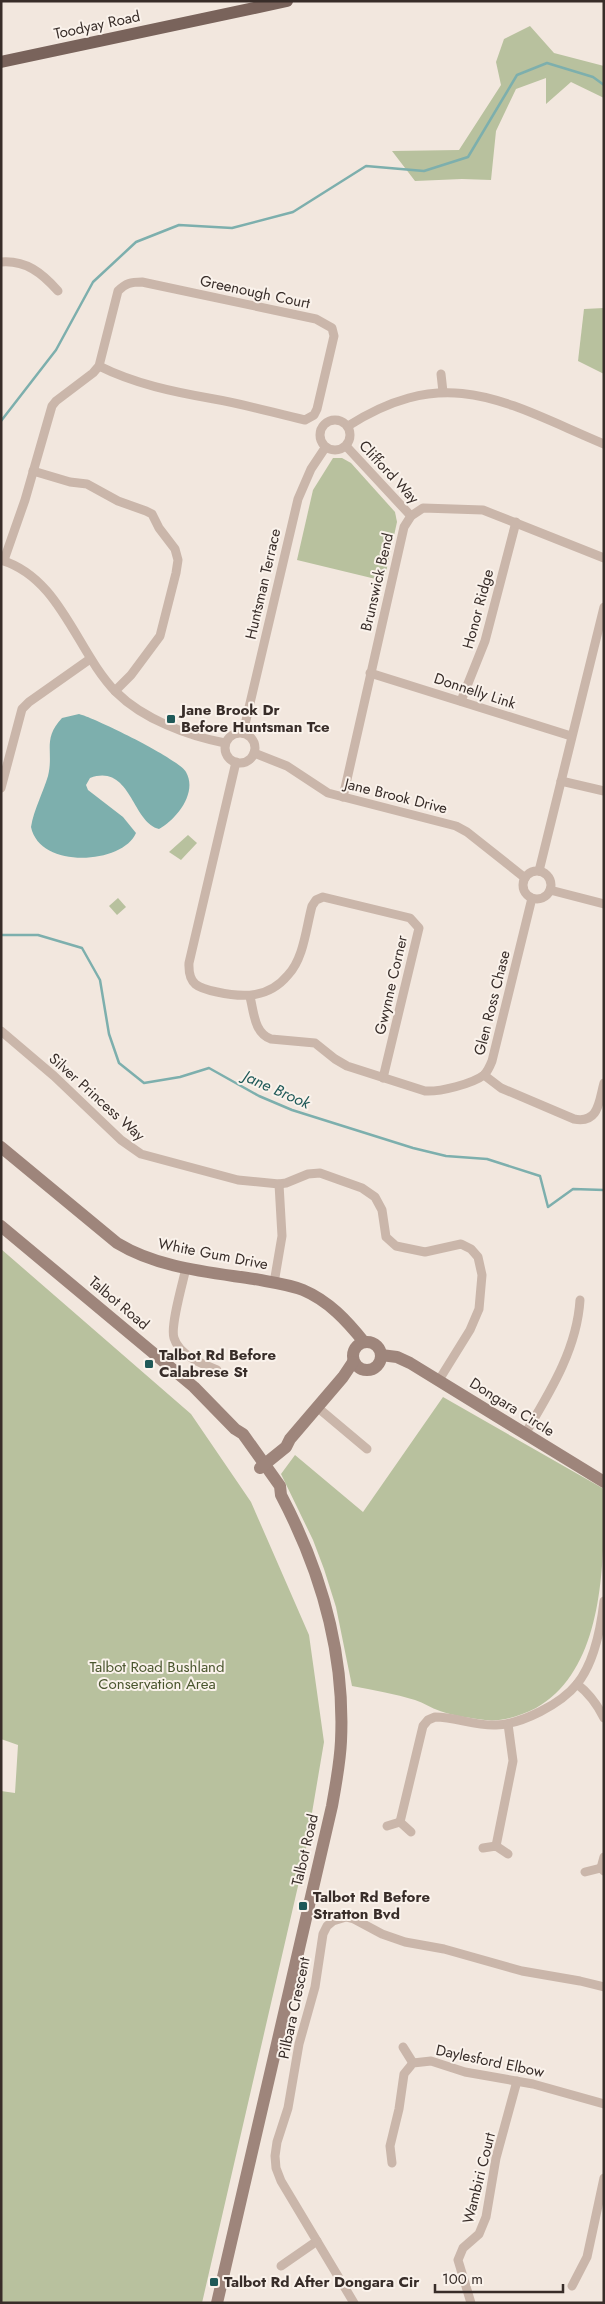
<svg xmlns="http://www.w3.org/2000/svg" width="605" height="2304" viewBox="0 0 605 2304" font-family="Jost,sans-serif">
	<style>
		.green { fill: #b8c19e }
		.water { fill: #7dafad }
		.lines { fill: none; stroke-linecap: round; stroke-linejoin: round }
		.stream { stroke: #7dafad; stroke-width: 2.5 }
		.street { stroke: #cab6aa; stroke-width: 9 }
		.secondary { stroke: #9e857b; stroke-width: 12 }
		.primary { stroke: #79635b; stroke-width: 12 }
		.poi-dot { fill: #1f5958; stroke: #faf2eb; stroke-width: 2 }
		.labels { text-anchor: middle; stroke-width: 4; stroke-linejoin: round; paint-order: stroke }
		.street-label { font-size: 15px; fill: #382d29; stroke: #faf2eb }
		.poi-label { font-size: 15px; font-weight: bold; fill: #382d29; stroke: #faf2eb; text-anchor: start }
		.park-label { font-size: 15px; fill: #4a562e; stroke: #faf2eb }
		.water-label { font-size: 16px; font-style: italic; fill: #1f5958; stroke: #faf2eb }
	</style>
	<rect width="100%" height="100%" fill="#f2e7de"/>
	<g class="green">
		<polygon points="530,26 554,53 604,66 604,98 571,82 546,104 546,78 516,89 496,131 491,180 462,179 415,181 392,151 459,150 501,85 496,62 504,39"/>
		<polygon points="604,308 604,374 578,361 584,309"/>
		<polygon points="333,458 342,458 351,463 395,512 397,522 384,581 297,560 313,490"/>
		<polygon points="188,835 197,843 181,860 169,852"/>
		<polygon points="118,898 126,907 117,915 109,906"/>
		<polygon points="1,1249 191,1414 251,1502 309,1635 324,1742 304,1860 202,2303 1,2303 1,1791 15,1793 18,1745 1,1739"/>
		<path d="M 443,1397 L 604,1489 C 604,1563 605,1669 536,1708 C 520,1716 502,1722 485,1720 C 470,1718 454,1716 440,1711 C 431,1708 424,1703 415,1700 C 395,1694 373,1690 352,1686 L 336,1607 L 324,1569 L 313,1540 L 281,1474 L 295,1455 L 363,1512 Z"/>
	</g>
	<path class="water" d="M 79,714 C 95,718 179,759 186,772 C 198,793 176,820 159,829 C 132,823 131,763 90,778 L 86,785 L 88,790 L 123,817 L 136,833 C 123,864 40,870 31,827 C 34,809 43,793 48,776 C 54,752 42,739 62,718 Z"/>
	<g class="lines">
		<g class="stream">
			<polyline points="1,421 56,350 93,282 136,242 179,225 232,228 293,212 366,166 424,171 468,157 517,75 547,63 593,77 604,85"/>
			<polyline points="1,935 38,935 82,948 100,980 109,1034 119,1063 144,1083 180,1077 209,1068 259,1096 292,1110 413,1148 446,1156 487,1159 540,1176 548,1207 573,1189 604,1190"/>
		</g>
		<g class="street">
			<path d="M 1,262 C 26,260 42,273 58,291"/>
			<polyline points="441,374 443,392"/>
			<circle cx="335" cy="435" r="15"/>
			<path d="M 348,426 C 449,362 506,403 604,444"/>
			<polyline points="346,446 411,516"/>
			<polyline points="33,471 70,482 87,484 118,501 146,511 152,514 159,528 175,549 178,560 176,573 160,636 131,675 115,691"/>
			<path d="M 1,560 C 61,578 76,651 116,692 C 143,719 188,736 225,743"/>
			<path d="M 4,560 L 25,500 L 52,406 L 56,401 L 93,373 L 99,366 L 118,291 C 126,283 131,282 142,282 L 316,319 L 332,328 L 334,336 L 317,409 L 314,415 L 305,420 C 274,413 244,404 214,399 C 174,392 135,384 99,366"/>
			<polyline points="370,673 571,736"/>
			<polyline points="461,701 485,641 516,522"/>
			<polyline points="243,733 298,499 311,469 325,448"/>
			<circle cx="240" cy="748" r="15"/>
			<polyline points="254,753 287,766 328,793 456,826 467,832 525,878"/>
			<path d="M 236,762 L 189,963 C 188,985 198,988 217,992 C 244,998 269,998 288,975 C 304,958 306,928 312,906 L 316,900 L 323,897 L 410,918 L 419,928 L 383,1078"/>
			<polyline points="561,781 604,791"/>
			<polyline points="1,788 22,709 29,702 90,659"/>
			<polyline points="343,797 404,527 411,516 423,508 483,510 604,558"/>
			<polyline points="539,871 604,607"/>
			<circle cx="537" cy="885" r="14"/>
			<polyline points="550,890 604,904"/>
			<path d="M 250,997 C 254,1012 254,1033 271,1039 L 315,1043 L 335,1059 L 347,1066 L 425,1091 C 440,1092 472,1084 484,1075 C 488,1071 490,1066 492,1061 L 532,898"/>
			<polyline points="1,1031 54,1076 121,1140 141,1154 238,1180 279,1184 286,1183 308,1174 320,1173 362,1188 375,1197 382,1210 386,1237 396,1246 425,1252 461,1244 471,1249 478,1257 482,1275 479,1309 470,1330 439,1380"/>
			<path d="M 484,1075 L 501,1088 L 574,1119 C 599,1124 599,1101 604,1083"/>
			<path d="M 186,1268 C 183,1282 170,1326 174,1338 C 179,1355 202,1364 217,1370"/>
			<polyline points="274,1283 282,1236 279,1184"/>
			<polyline points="317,1407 367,1449"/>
			<path d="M 525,1434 C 550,1392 577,1349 580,1300"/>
			<path d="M 577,1684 C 590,1694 597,1704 604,1718"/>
			<path d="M 400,1822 L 423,1726 L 428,1720 L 435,1717 C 456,1717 475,1726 496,1725 C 522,1724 561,1704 577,1684 C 594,1663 601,1627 604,1601"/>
			<polyline points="387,1826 400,1822 411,1832"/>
			<polyline points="496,1846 513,1761 508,1724"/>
			<polyline points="483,1848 496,1846 508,1854"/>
			<polyline points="601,1868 604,1857"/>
			<polyline points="585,1872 601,1868 604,1871"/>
			<polyline points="403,2047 413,2063"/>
			<polyline points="392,2163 390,2146 399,2109 404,2074 413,2063 431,2061 465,2072 533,2084 604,2104"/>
			<polyline points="281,2266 317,2241"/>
			<polyline points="572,2286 587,2257 604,2178"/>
			<polyline points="354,2303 281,2181 276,2168 275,2156 277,2142 288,2108 299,2044 315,1987 323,1934 327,1926 333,1921 346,1917 354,1919 382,1934 405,1942 444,1949 522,1971 580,1981 604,1987"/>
			<polyline points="471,2303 458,2260 463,2248 479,2234 486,2217 496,2158 517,2081"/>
		</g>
		<g class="secondary">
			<path d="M 1,1147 L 117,1243 C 158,1268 208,1272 254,1279 C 270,1282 288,1284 303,1290 C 329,1301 347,1321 364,1342"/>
			<path d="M 1,1226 L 194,1387 L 235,1429 L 243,1434 L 280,1486 L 281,1495 C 321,1571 345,1655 341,1741 C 340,1763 336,1784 332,1806 L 217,2303"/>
			<circle cx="367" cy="1356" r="14"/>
			<polyline points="381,1355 397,1357 410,1363 604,1482"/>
			<polyline points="260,1468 286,1447 290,1439 343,1377 353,1362"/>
		</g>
		<polyline class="primary" points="1,62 287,1"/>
	</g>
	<g class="poi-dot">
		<rect x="166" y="714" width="10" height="10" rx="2.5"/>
		<rect x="144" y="1359" width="10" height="10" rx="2.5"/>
		<rect x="298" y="1901" width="10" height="10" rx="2.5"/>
		<rect x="209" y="2277" width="10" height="10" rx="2.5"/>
	</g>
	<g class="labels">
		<g class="street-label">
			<text transform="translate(97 25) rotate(-12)" y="5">Toodyay Road</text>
			<text transform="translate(255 292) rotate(12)" y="5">Greenough Court</text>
			<text transform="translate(389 472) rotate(47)" y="5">Clifford Way</text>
			<text transform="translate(377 582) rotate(-77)" y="5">Brunswick Bend</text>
			<text transform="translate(263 584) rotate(-77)" y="5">Huntsman Terrace</text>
			<text transform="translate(478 609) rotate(-75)" y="5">Honor Ridge</text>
			<text transform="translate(475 691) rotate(18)" y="5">Donnelly Link</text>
			<text transform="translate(396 796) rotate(14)" y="5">Jane Brook Drive</text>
			<text transform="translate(391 985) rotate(-77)" y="5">Gwynne Corner</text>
			<text transform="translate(492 1003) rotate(-76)" y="5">Glen Ross Chase</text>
			<text transform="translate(97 1097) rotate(42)" y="5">Silver Princess Way</text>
			<text transform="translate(213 1254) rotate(11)" y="5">White Gum Drive</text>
			<text transform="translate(119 1303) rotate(40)" y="5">Talbot Road</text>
			<text transform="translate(512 1407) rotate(32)" y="5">Dongara Circle</text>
			<text transform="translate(305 1850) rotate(-77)" y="5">Talbot Road</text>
			<text transform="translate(294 2008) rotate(-78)" y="5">Pilbara Crescent</text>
			<text transform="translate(490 2061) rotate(12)" y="5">Daylesford Elbow</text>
			<text transform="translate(479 2178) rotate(-76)" y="5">Wambiri Court</text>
		</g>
		<g class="poi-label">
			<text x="181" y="715">Jane Brook Dr<tspan x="181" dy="17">Before Huntsman Tce</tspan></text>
			<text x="159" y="1360">Talbot Rd Before<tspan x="159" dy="17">Calabrese St</tspan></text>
			<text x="313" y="1902">Talbot Rd Before<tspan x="313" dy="17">Stratton Bvd</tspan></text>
			<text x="224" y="2287">Talbot Rd After Dongara Cir</text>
		</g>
		<g class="park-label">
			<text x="157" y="1672">Talbot Road Bushland<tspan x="157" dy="17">Conservation Area</tspan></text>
		</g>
		<g class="water-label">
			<text transform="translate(277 1089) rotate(24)" y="6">Jane Brook</text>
		</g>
	</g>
	<rect width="605" height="2304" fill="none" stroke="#382d29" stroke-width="5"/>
	<path d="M435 2284v8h128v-8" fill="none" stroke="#382d29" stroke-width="2.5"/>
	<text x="442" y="2284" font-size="15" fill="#382d29" stroke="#faf2eb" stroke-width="4" paint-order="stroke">100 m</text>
</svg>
